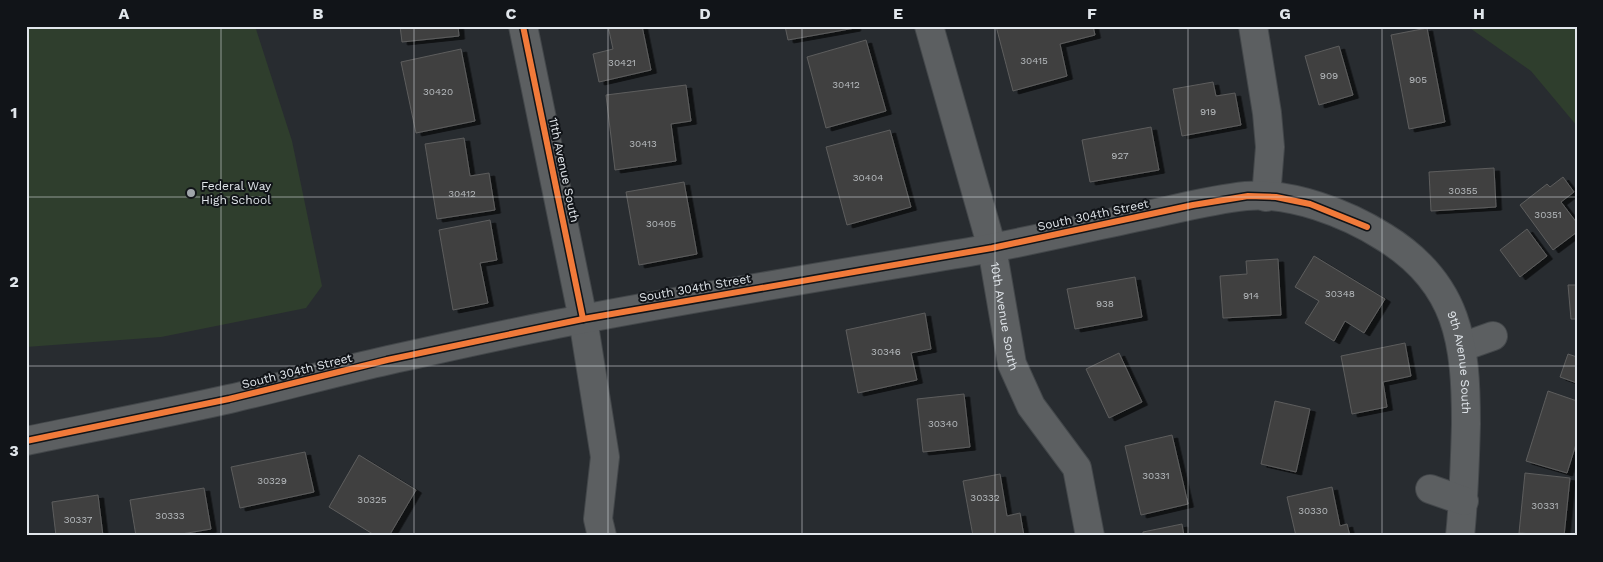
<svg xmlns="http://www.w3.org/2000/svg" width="1603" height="562" viewBox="0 0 1603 562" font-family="'Work Sans',sans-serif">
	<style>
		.green { fill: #2f3e2d }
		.building { fill: #404141; stroke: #5d5d5d; filter: url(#shadow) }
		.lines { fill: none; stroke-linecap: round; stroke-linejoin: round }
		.minor-casing { stroke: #43474a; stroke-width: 30 }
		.minor { stroke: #5c5f61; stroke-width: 28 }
		.cycleway-casing { stroke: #111418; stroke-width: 9 }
		.cycleway { stroke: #f17a3a; stroke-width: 6 }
		.grid { fill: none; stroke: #e1e6eb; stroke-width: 1; stroke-opacity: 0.55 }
		.poi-dot { fill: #a0a5aa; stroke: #111418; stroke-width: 2 }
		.labels { text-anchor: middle; stroke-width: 4; stroke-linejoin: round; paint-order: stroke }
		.number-label { font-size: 10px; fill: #b9bdc0 }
		.street-label { font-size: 12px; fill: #e1e6eb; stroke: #111418 }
		.poi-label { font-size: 12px; fill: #e1e6eb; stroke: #111418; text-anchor: start }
		.neatline { fill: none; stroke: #e1e6eb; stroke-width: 2 }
		.grid-label { font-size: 16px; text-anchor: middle; font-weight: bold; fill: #e1e6eb }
	</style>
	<defs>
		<filter id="shadow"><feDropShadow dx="5.5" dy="3" stdDeviation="0" flood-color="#0009"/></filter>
	</defs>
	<rect width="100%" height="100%" fill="#282c30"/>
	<g class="green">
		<polygon points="26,26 255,26 292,141 322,286 306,308 161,337 26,347"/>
		<polygon points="1467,26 1577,26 1577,126 1531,71"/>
	</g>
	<g class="building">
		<polygon points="400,26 458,26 459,36 402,42"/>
		<polygon points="608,26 642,26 651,70 599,82 593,54 613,49"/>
		<polygon points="785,26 855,26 855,28 788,40"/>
		<polygon points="996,26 1093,26 1095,35 1060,44 1067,76 1013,91"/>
		<polygon points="1427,28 1445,122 1409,129 1391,35"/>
		<polygon points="866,40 886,111 826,128 807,57"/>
		<polygon points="1339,46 1353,95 1319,105 1305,56"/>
		<polygon points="461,49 475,121 416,133 401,62"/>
		<polygon points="1213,82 1216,96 1235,93 1241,125 1182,136 1173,89"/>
		<polygon points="686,85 691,121 671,124 676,161 615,170 606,95"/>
		<polygon points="1151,127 1159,170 1090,182 1082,140"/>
		<polygon points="890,130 911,207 847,225 826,147"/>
		<polygon points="464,138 470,176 489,173 495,210 437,219 425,144"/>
		<polygon points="1494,168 1496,207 1431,211 1429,172"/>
		<polygon points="1563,177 1574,192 1561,202 1577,223 1577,232 1553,250 1520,205 1547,184 1550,187"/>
		<polygon points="684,182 697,254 639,265 626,192"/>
		<polygon points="490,220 497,260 480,263 488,303 453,310 439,230"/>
		<polygon points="1527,229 1547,256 1520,277 1500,250"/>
		<polygon points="1314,256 1385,299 1364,333 1345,321 1334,341 1305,323 1319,301 1295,287"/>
		<polygon points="1278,259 1281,315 1223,318 1220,276 1247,274 1246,261"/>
		<polygon points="1135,277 1142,317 1075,329 1067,289"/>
		<polygon points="1568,285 1577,285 1577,319 1571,319"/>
		<polygon points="925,313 931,349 911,353 917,380 858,393 846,330"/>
		<polygon points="1405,343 1411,376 1383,382 1387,407 1352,414 1341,356"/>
		<polygon points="1119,353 1142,402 1109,418 1086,369"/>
		<polygon points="1568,354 1577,357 1577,383 1560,377"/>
		<polygon points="1548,391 1577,401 1577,441 1567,473 1526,461"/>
		<polygon points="964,394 970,447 923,452 917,399"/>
		<polygon points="1275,401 1310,409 1296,472 1261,464"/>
		<polygon points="1172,435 1188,504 1141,515 1125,446"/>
		<polygon points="305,452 314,492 240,508 231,467"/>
		<polygon points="359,455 416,490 389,536 376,536 329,507"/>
		<polygon points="1525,473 1570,478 1564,536 1519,533"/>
		<polygon points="1000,474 1007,516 1020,513 1024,536 973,536 963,481"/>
		<polygon points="1332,487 1340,526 1347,524 1350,536 1296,536 1287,497"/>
		<polygon points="204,488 211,529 170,536 136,536 130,500"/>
		<polygon points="98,495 103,536 56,536 52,502"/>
		<polygon points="1182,524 1184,536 1143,536 1143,532"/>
	</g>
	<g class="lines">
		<g class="minor-casing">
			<g id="minor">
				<polyline points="523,26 583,319 605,457 598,519 602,536"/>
				<path id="s1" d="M 929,26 L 992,248 L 1012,364 L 1031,406 L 1077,468 L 1090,536"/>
				<polyline points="1253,26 1267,113 1270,147 1266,197"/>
				<polyline points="1462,347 1493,336"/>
				<path id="s2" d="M 26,441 C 94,427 162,414 229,399 C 282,387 335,372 389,360 C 453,346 518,331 583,319 C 713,294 844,273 975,251 C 1037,240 1099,225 1161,212 C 1188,206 1217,199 1246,196 C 1291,192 1346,213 1384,237 C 1459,283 1466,343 1466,424 C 1465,461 1464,498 1460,536"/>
				<polyline points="1430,489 1464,501"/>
			</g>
		</g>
		<use href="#minor" class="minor"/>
		<g class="cycleway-casing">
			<g id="cycleway">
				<polyline points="523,26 583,319"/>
				<polyline points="26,441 229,399 387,360 583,319 992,248 1193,205 1248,196 1276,197 1310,204 1367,227"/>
			</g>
		</g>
		<use href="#cycleway" class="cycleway"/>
	</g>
	<path class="grid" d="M 221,26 L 221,536M 414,26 L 414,536M 608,26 L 608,536M 802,26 L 802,536M 995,26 L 995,536M 1188,26 L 1188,536M 1382,26 L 1382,536M 26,197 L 1577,197M 26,366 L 1577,366"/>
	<circle class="poi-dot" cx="191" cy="193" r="5"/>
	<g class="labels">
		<g class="number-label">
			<text x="1034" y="64">30415</text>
			<text x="622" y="66">30421</text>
			<text x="1329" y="79">909</text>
			<text x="1418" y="83">905</text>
			<text x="846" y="88">30412</text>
			<text x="438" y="95">30420</text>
			<text x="1208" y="115">919</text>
			<text x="643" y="147">30413</text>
			<text x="1120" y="159">927</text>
			<text x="868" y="181">30404</text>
			<text x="1463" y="194">30355</text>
			<text x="462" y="197">30412</text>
			<text x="1548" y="218">30351</text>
			<text x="661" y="227">30405</text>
			<text x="1340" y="297">30348</text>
			<text x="1251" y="299">914</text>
			<text x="1105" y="307">938</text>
			<text x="886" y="355">30346</text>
			<text x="943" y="427">30340</text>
			<text x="1156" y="479">30331</text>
			<text x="272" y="484">30329</text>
			<text x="985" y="501">30332</text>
			<text x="372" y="503">30325</text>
			<text x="1545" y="509">30331</text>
			<text x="1313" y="514">30330</text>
			<text x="170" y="519">30333</text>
			<text x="78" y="523">30337</text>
		</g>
		<g class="street-label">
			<text transform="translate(564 170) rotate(78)" y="4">11th Avenue South</text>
			<text transform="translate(1093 215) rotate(-12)" y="4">South 304th Street</text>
			<text transform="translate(695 288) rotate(-10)" y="4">South 304th Street</text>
			<text dy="4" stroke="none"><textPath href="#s1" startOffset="300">10th Avenue South</textPath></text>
			<text dy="4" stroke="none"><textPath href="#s2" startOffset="1545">9th Avenue South</textPath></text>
			<text transform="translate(297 371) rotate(-14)" y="4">South 304th Street</text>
		</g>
		<g class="poi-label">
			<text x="201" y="190">Federal Way<tspan x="201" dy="14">High School</tspan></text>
		</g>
	</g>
	<rect width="1603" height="562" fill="none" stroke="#111418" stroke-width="55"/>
	<rect x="28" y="28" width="1548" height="506" class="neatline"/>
	<g class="grid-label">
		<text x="124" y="19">A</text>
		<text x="318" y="19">B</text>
		<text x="511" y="19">C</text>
		<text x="705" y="19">D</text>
		<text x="898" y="19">E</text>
		<text x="1092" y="19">F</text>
		<text x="1285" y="19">G</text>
		<text x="1479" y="19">H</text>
		<text x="14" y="118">1</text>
		<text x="14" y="287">2</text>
		<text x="14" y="456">3</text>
	</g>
</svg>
